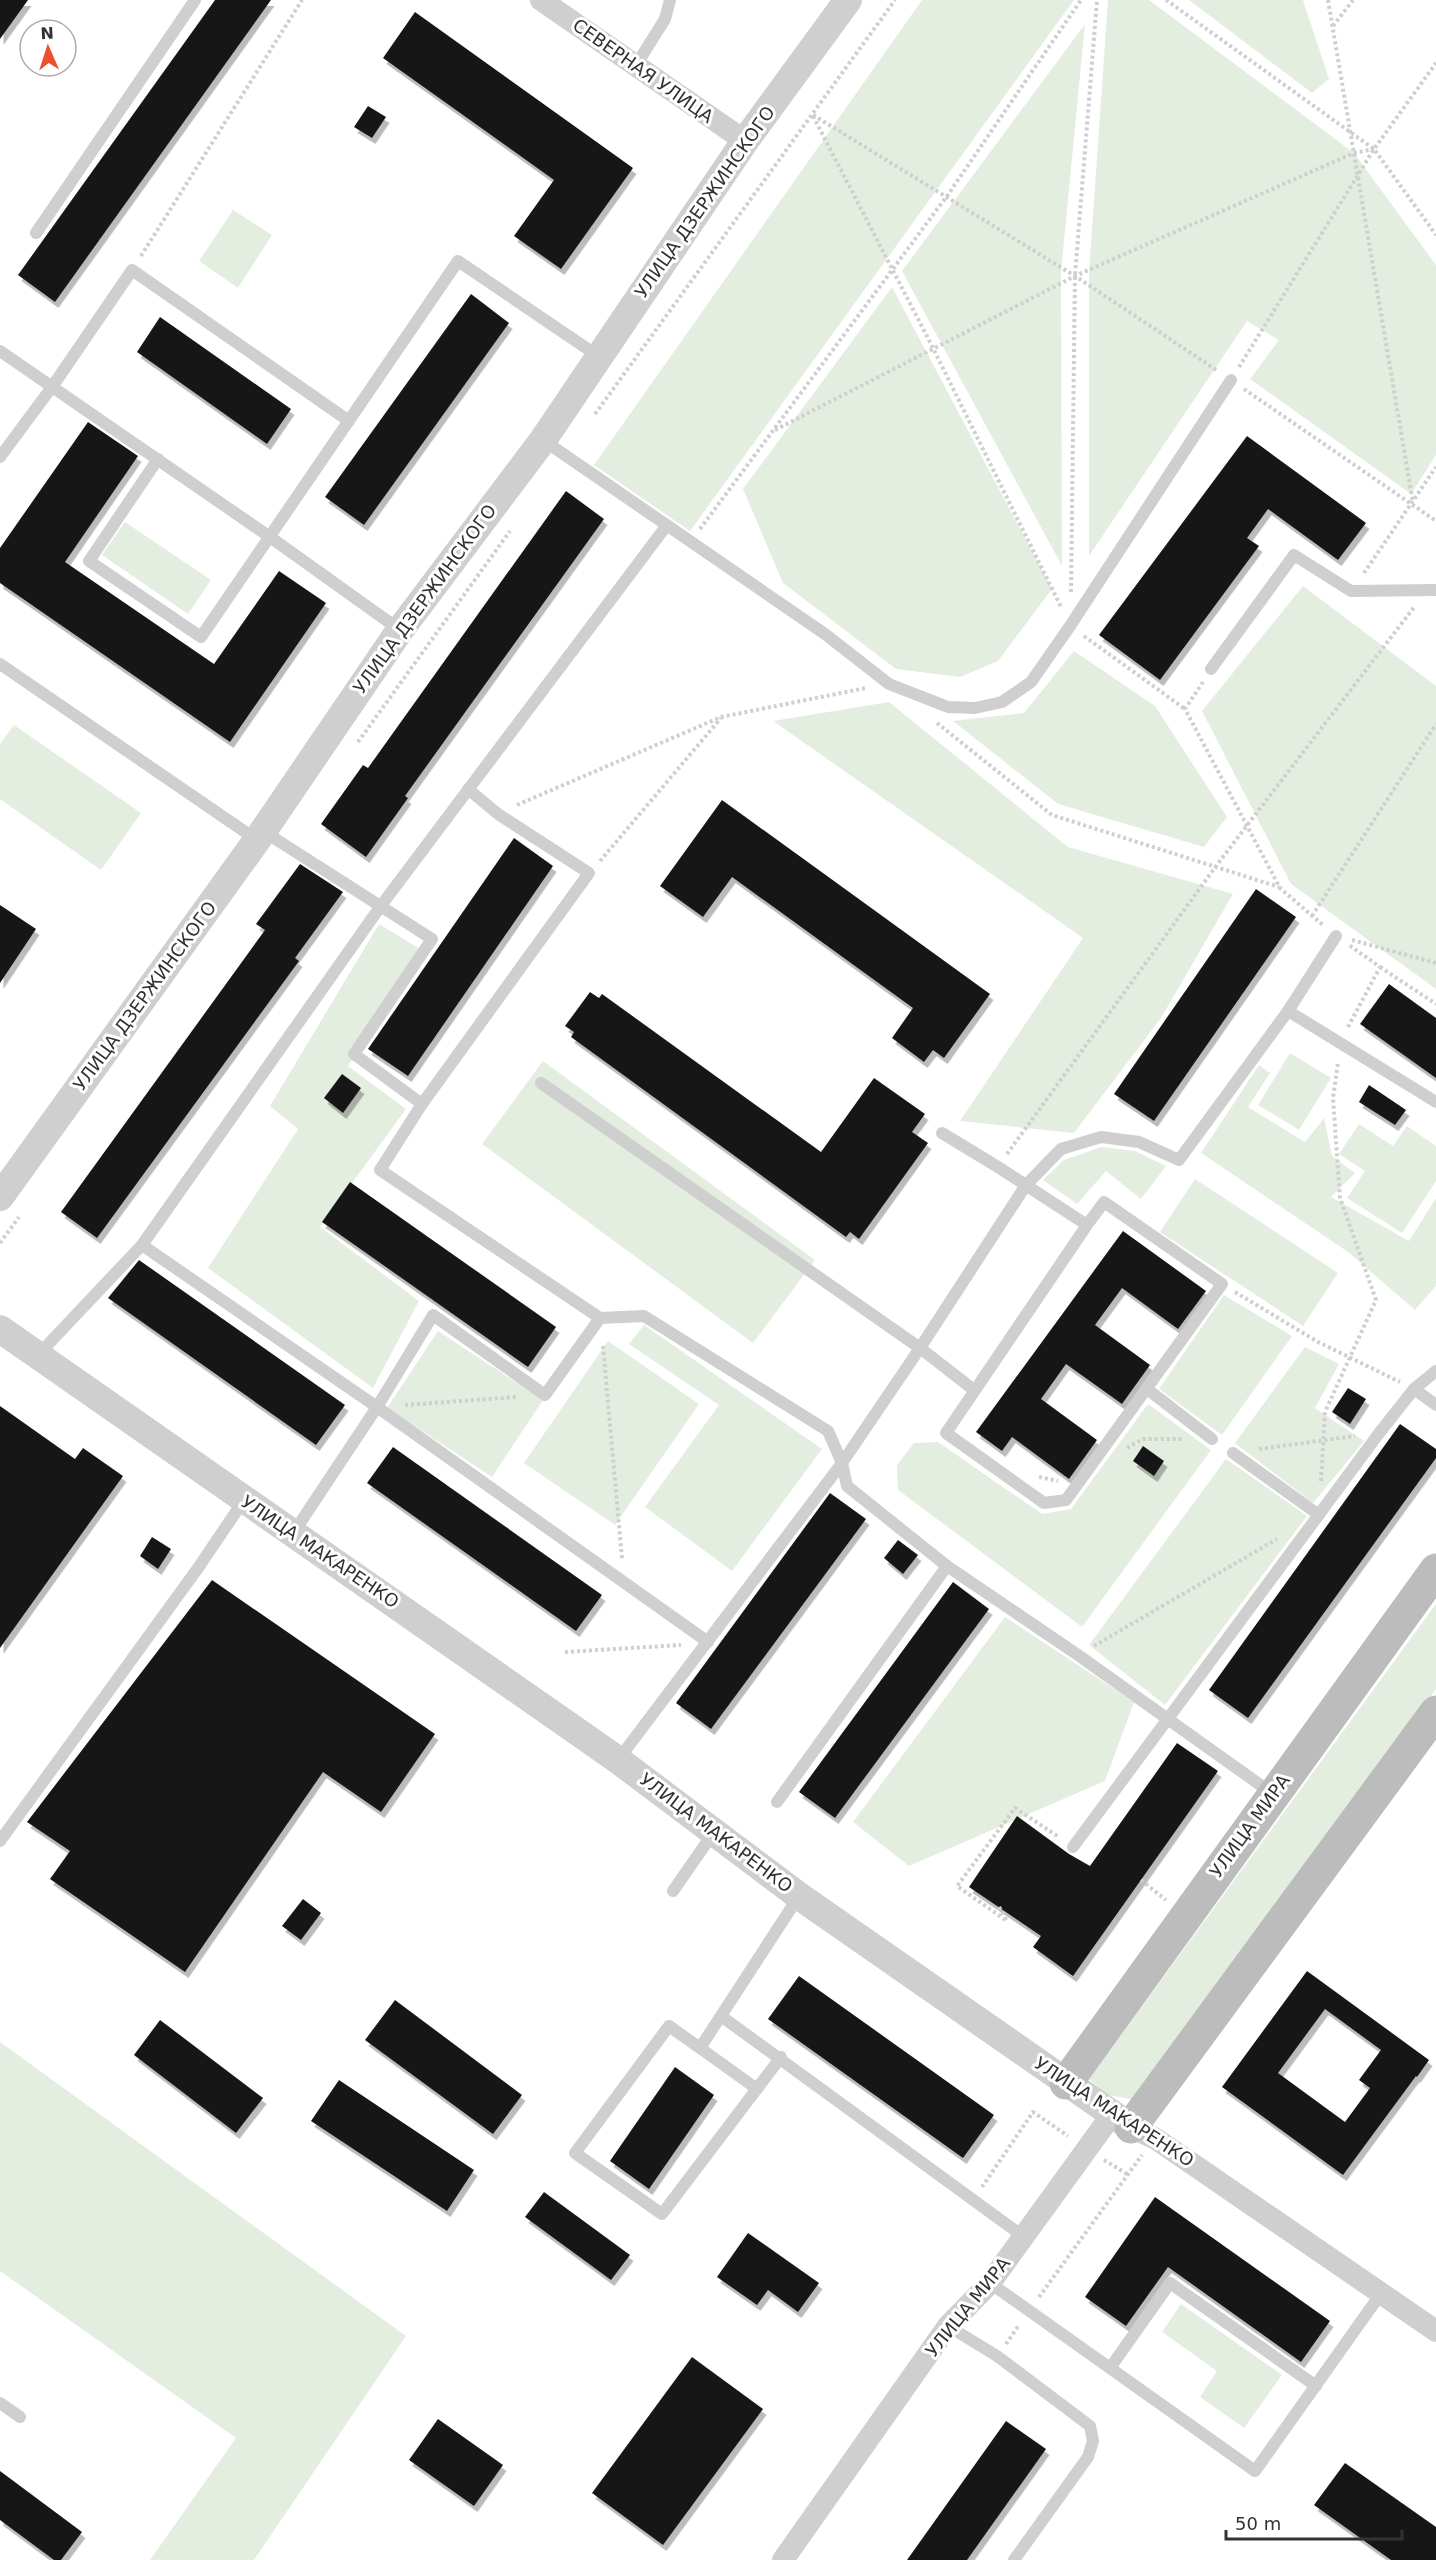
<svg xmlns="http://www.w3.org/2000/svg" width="1436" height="2560" viewBox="0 0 1436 2560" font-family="'DejaVu Sans',sans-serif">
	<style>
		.green { fill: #e4eee0 }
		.building { fill: #191919; fill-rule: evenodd; filter: url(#shadow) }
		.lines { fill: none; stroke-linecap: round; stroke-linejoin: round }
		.path { stroke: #cfcfcf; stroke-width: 4; stroke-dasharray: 3 3; stroke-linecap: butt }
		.service { stroke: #cfcfcf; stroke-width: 12 }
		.minor { stroke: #cfcfcf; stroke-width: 22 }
		.tertiary { stroke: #cfcfcf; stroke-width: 28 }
		.secondary { stroke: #bcbcbc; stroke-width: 33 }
		.labels { text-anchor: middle; stroke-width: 6; stroke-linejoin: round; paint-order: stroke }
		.street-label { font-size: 18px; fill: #323232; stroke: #fff }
	</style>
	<defs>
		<filter id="shadow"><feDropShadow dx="3.5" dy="6" stdDeviation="0" flood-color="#0004"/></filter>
	</defs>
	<rect width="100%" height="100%" fill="#fff"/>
	<g class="green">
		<polygon points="922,0 1074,0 690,531 594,465"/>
		<polygon points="1108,0 1149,0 1354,153 1436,265 1436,455 1411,494 1250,379 1279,340 1247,321 1089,556 1089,272"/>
		<polygon points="1189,0 1303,0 1329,79 1312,93"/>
		<polygon points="1085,24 1061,272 1062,566 902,271"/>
		<polygon points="233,210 272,235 238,288 199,261"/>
		<polygon points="892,287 1052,589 998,661 960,677 896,669 783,583 743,489"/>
		<polygon points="125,522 211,580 188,614 102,555"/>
		<polygon points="1303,586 1436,686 1436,989 1291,884 1202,711"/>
		<polygon points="1074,651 1155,706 1227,817 1204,847 1058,804 953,721 1024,713"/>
		<polygon points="889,702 1068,847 1233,894 1161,1018 1074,1133 960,1121 1083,938 773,721"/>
		<polygon points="14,725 141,813 101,870 0,799 0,744"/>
		<polygon points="379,924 420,949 348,1066 406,1109 320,1227 419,1301 373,1388 208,1268 298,1129 270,1106"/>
		<polygon points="1290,1053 1331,1078 1299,1130 1258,1105"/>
		<polygon points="543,1061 815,1260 753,1343 482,1144"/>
		<polygon points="1259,1065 1270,1073 1248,1107 1305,1142 1324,1118 1332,1156 1355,1173 1331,1197 1409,1241 1436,1198 1436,1286 1415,1310 1348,1252 1201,1153"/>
		<polygon points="1359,1124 1393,1146 1407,1126 1436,1146 1436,1181 1402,1233 1347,1198 1365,1171 1339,1154"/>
		<polygon points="1101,1147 1135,1151 1166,1166 1141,1199 1106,1171 1077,1204 1043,1180 1064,1160"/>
		<polygon points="1195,1179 1338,1273 1303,1326 1160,1232"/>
		<polygon points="1224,1295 1292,1336 1222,1435 1159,1389"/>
		<polygon points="644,1325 822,1449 732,1571 645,1507 719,1405 629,1344"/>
		<polygon points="438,1331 543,1400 492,1477 387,1408"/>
		<polygon points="608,1341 699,1404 615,1525 524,1463"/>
		<polygon points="1305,1347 1339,1364 1315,1408 1364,1441 1313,1503 1235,1443"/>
		<polygon points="1148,1404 1211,1450 1082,1627 898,1490 897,1465 914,1443 938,1442 1042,1514 1071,1509"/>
		<polygon points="1226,1459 1307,1516 1165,1705 1089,1645"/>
		<polygon points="1436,1604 1436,1689 1136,2100 1108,2095 1089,2079"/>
		<polygon points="1005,1617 1134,1702 1105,1781 909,1866 853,1822"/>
		<polygon points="0,2042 406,2336 254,2560 150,2560 236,2438 0,2271"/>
		<polygon points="1181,2304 1282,2375 1244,2428 1200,2397 1217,2371 1162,2332"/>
	</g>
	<g class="building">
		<polygon points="0,0 28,0 0,39"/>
		<polygon points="215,0 271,0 55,302 18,275"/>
		<polygon points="415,12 633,168 561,269 514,236 554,180 383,58"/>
		<polygon points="368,106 386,117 372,138 354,127"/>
		<polygon points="471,294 509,323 364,525 325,497"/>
		<polygon points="160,317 291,409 267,444 137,352"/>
		<polygon points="88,422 138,456 65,562 214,664 279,571 326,603 230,742 0,583 0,548"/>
		<polygon points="1247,436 1366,523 1338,560 1268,509 1247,538 1259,546 1160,680 1099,635"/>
		<polygon points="566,491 604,519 405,796 408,798 366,857 321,824 363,765 368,768"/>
		<polygon points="722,800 990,994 944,1058 933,1050 924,1062 892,1038 913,1008 732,877 703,917 660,886"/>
		<polygon points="514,838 553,866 408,1076 368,1049"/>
		<polygon points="300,864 343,892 295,958 299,961 97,1238 61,1212 265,930 256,924"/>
		<polygon points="1256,889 1296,917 1154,1121 1114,1094"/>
		<polygon points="0,905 36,929 0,983"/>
		<polygon points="1389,984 1436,1018 1436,1078 1360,1024"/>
		<polygon points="590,992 599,998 602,994 821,1152 874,1078 925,1114 912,1132 928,1143 859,1239 850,1232 846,1237 571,1037 574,1032 565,1026"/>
		<polygon points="342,1074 361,1088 343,1113 324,1098"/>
		<polygon points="1369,1085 1406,1110 1395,1125 1359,1102"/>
		<polygon points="350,1182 556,1327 528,1367 322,1222"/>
		<polygon points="1123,1231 1206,1291 1178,1329 1122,1288 1095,1325 1150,1365 1122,1404 1066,1364 1041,1399 1097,1440 1069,1479 1012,1437 1002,1451 976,1432"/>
		<polygon points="139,1260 345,1405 316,1445 108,1298"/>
		<polygon points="1348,1388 1366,1399 1350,1424 1332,1412"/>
		<polygon points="0,1406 75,1459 83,1448 123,1476 0,1648"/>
		<polygon points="1400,1424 1436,1449 1436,1458 1248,1718 1209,1690"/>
		<polygon points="1143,1446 1164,1461 1154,1476 1133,1461"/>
		<polygon points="393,1447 602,1595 576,1631 367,1483"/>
		<polygon points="830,1493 866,1519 711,1729 676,1703"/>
		<polygon points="152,1537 171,1549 158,1569 140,1556"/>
		<polygon points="898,1540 918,1555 903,1574 884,1558"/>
		<polygon points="212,1580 435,1734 381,1812 323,1772 185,1972 50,1879 70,1851 27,1822"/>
		<polygon points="953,1582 989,1609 835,1818 799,1792"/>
		<polygon points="1177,1743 1218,1771 1073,1976 1033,1947 1041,1936 969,1887 1017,1816 1069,1854 1090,1866"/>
		<polygon points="303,1899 321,1913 301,1940 282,1926"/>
		<path d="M 1307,1971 L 1429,2060 L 1417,2077 L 1416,2076 L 1343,2175 L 1222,2087 ZM 1325,2009 L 1381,2050 L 1359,2080 L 1370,2088 L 1345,2122 L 1278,2073 Z"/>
		<polygon points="799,1976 994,2115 963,2158 768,2019"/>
		<polygon points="395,2000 522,2095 493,2134 365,2040"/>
		<polygon points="160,2020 263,2098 236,2133 134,2055"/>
		<polygon points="675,2067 714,2095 649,2189 610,2161"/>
		<polygon points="339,2080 474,2170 447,2211 311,2121"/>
		<polygon points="544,2192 630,2255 611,2280 525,2217"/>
		<polygon points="1155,2197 1330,2321 1301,2362 1168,2267 1126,2326 1085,2297"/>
		<polygon points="748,2233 819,2283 798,2312 768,2290 757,2305 717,2277"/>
		<polygon points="692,2357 763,2409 663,2545 592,2493"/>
		<polygon points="438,2419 503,2465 474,2506 409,2460"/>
		<polygon points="1006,2421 1046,2449 967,2560 907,2560"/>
		<polygon points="1345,2463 1436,2527 1436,2560 1391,2560 1314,2505"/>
		<polygon points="0,2471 82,2532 61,2560 54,2560 0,2520"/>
	</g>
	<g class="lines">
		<g class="path">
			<polyline points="1166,0 1374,149 1436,235"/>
			<polyline points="1328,0 1413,503"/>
			<polyline points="1333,26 1353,0"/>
			<polyline points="813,115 1075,276 1218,371"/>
			<polyline points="813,116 933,348 1061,607"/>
			<polyline points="141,256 302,0"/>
			<polyline points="1239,367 1374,149 1436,63"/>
			<polyline points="1244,389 1436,521"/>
			<polyline points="595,414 895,0"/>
			<polyline points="775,430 1075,276 1354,153 1374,149"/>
			<polyline points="700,529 947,196 1081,0"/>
			<polyline points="1364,573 1436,467"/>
			<polyline points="1071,592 1075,276 1097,0"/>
			<polyline points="1084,636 1185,709"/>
			<polyline points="1203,682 1185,709 1280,888 1324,926"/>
			<polyline points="937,723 1052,815 1279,887"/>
			<polyline points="358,742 510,531"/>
			<polyline points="517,805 721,717 866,688"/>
			<polyline points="600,861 721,718"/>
			<polyline points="1312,916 1436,724"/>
			<polyline points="1352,940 1436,963"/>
			<polyline points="1380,967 1436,1004"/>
			<polyline points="1348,1027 1380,967 1349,945"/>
			<polyline points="1007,1154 1216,866 1415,606"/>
			<polyline points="0,1243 19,1217"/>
			<polyline points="1235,1292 1318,1342 1400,1382"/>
			<polyline points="603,1346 622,1559"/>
			<polyline points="405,1405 517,1397"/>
			<polyline points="1127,1448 1143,1439 1184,1439"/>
			<polyline points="1259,1449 1355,1436"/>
			<polyline points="1039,1477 1058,1481"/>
			<polyline points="1321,1481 1325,1412 1376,1300 1340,1198 1333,1098 1338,1063"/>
			<polyline points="1094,1646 1277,1539"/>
			<polyline points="565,1652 681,1645"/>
			<polyline points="1141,1880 1166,1900"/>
			<polyline points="999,1907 1007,1921 957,1886 1015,1808 1059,1837"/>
			<polyline points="1104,2160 1127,2174"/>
			<polyline points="982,2187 1033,2112 1068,2136"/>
			<polyline points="1039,2297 1142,2155"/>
			<polyline points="1006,2344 1019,2325"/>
		</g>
		<g class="service">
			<polyline points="635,67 665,19 670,0"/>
			<polyline points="36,233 195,0"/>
			<polyline points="0,351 270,537 400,630"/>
			<polyline points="543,440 825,634 889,684 948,707 975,708 1002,702 1031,682 1070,626 1231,380"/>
			<polyline points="0,457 52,387 132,270 349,421"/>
			<polyline points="158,459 89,561 201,637 458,261 598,356"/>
			<polyline points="0,664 257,840"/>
			<polyline points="1211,669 1294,555 1351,591 1436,590"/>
			<polyline points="263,831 432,939 354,1054 422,1104 589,873 498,814 468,789"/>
			<polyline points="1288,1011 1336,936"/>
			<polyline points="541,1083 920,1348 1026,1185 1061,1149 1101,1137 1139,1142 1179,1160 1288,1011 1436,1102"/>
			<polyline points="422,1104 380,1170 600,1318 644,1316 828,1431 842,1463 847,1486 947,1566 1078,1655 1273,1794"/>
			<polyline points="942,1133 998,1167 1087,1225 1104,1202 1222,1284 1066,1500 1044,1503 946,1433 1087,1225"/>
			<polyline points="142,1245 377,1407 708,1642"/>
			<polyline points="38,1355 142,1245 380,907 667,525"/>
			<polyline points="1147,1389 1212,1439"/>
			<polyline points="1414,1389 1436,1405"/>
			<polyline points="1233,1453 1319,1515"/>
			<polyline points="294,1532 377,1407 433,1315 545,1395 600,1318"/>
			<polyline points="618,1760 842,1463 920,1348 974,1390"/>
			<polyline points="777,1802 947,1566"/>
			<polyline points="0,1841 198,1568 244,1500"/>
			<polyline points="1073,1847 1380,1432 1414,1389 1436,1371"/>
			<polyline points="673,1891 714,1832"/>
			<polyline points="721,2016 1024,2237"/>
			<polyline points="700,2048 757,2089"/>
			<polyline points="781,2057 662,2214 575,2153 669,2026 700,2048 799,1896"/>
			<polyline points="990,2283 1255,2471 1382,2292"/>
			<polyline points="948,2326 997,2356 1090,2426 1093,2441 1088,2457 1014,2560"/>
			<polyline points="1110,2368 1170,2283 1316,2386"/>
			<polyline points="0,2403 20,2417"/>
		</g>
		<g class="minor">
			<polyline points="541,0 745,141"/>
			<polyline points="1131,2127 1156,2139 1436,2331"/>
			<polyline points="783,2560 948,2326 990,2283 1113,2113"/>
		</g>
		<g class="tertiary">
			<polyline points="0,1197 257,840 400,630 543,440 745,141 848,0"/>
			<polyline points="0,1329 618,1760 799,1896 1131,2127"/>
		</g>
		<g class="secondary">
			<polyline points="1066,2083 1436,1570"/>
			<polyline points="1131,2127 1436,1712"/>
		</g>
	</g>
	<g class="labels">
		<g class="street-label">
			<text transform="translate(643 71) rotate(35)" y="6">СЕВЕРНАЯ УЛИЦА</text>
			<text transform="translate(705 202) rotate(-55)" y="6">УЛИЦА ДЗЕРЖИНСКОГО</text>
			<text transform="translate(425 599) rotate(-54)" y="6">УЛИЦА ДЗЕРЖИНСКОГО</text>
			<text transform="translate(145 996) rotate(-54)" y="6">УЛИЦА ДЗЕРЖИНСКОГО</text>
			<text transform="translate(320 1552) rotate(34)" y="6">УЛИЦА МАКАРЕНКО</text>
			<text transform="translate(1250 1826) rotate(-54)" y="6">УЛИЦА МИРА</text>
			<text transform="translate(716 1833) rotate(37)" y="6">УЛИЦА МАКАРЕНКО</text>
			<text transform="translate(1114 2112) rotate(33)" y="6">УЛИЦА МАКАРЕНКО</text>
			<text transform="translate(968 2307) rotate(-51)" y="6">УЛИЦА МИРА</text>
		</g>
	</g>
	<g transform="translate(48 48) rotate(357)"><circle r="28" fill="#ffffff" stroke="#adadad" stroke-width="1.5"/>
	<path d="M0-4.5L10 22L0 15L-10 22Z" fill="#eb5131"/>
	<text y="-9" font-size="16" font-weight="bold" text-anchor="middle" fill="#323232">N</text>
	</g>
	<path d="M1226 2530v9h176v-9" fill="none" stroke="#323232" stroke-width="3"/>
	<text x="1235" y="2530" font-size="18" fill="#323232" stroke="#ffffff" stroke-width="4.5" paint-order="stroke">50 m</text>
</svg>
